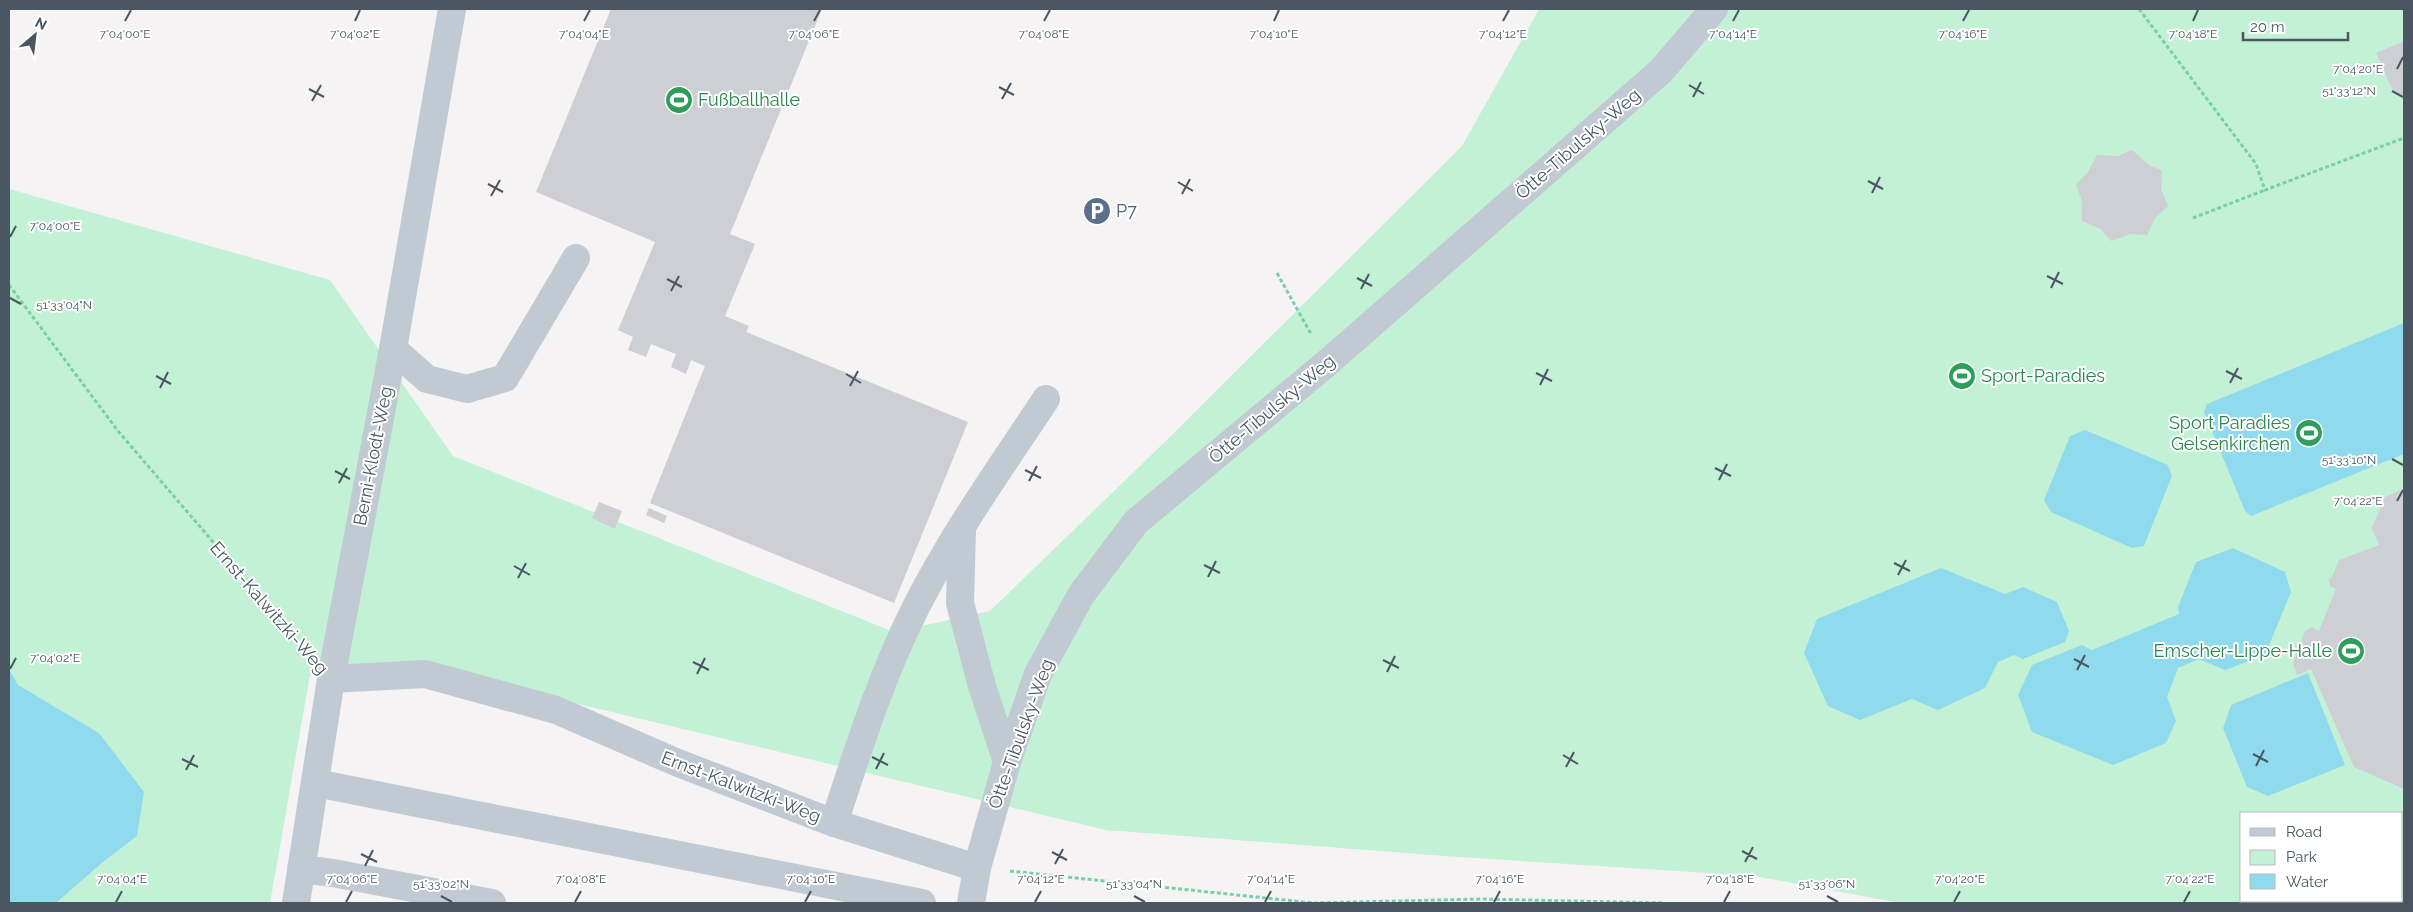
<svg xmlns="http://www.w3.org/2000/svg" width="2413" height="912" viewBox="0 0 2413 912" font-family="Raleway,sans-serif">
	<style>
		.green { fill: #c3f1d5; fill-rule: evenodd }
		.water { fill: #90daee }
		.building { fill: #cdcfd5 }
		.lines { fill: none; stroke-linecap: round; stroke-linejoin: round }
		.path { stroke: #7ad0a6; stroke-width: 3; stroke-dasharray: 4 2.5; stroke-linecap: butt }
		.minor { stroke: #c1cad2; stroke-width: 28 }
		.ticks { fill: none; stroke: #4a5661; stroke-width: 2 }
		.labels { text-anchor: middle; stroke-width: 4; stroke-linejoin: round; paint-order: stroke }
		.leisure-label { font-size: 18px; fill: #27864d; stroke: #fff; text-anchor: start }
		.street-label { font-size: 18px; fill: #4a5661; stroke: #fff }
		.service-label { font-size: 18px; fill: #4e5e75; stroke: #fff; text-anchor: start }
		.ticks-label { font-size: 12px; text-anchor: middle; fill: #4a5661; stroke: #fff; stroke-width: 4; stroke-linejoin: round; paint-order: stroke }
	</style>
	<rect width="100%" height="100%" fill="#f5f3f3"/>
	<path class="green" d="M 1539,9 L 2404,9 L 2404,903 L 1900,903 L 1755,876 L 1444,856 L 1106,830 L 503,686 L 310,675 L 270,903 L 56,903 L 102,863 L 137,836 L 99,733 L 17,685 L 9,669 L 9,189 L 330,280 L 453,456 L 894,632 L 990,611 L 1171,436 L 1462,146 ZM 2242,813 L 2402,813 L 2402,901 L 2242,901 Z"/>
	<g class="water">
		<polygon points="2404,323 2404,454 2251,516 2245,511 2204,412 2207,404"/>
		<polygon points="2085,430 2168,465 2172,476 2144,546 2132,548 2051,512 2044,500 2070,436"/>
		<polygon points="2233,548 2285,572 2291,592 2265,655 2225,670 2199,659 2178,668 2167,697 2176,721 2166,743 2113,765 2032,732 2018,695 2032,665 2082,645 2092,650 2179,614 2178,607 2196,562"/>
		<polygon points="1941,568 2005,594 2023,587 2057,602 2069,631 2065,642 2023,659 2014,655 1998,662 1985,688 1938,710 1912,699 1860,720 1828,706 1804,653 1817,619"/>
		<polygon points="9,669 18,685 99,733 144,792 137,836 102,863 56,903 9,903"/>
		<polygon points="2308,673 2345,765 2268,796 2247,787 2223,728 2231,705"/>
	</g>
	<g class="building">
		<polygon points="611,9 822,9 730,234 755,244 725,316 749,326 746,332 968,422 894,603 650,503 705,366 691,360 686,374 671,367 676,354 651,344 646,357 628,350 633,337 618,330 655,242 536,192"/>
		<polygon points="2404,41 2404,94 2402,95 2392,89 2376,53"/>
		<polygon points="2132,150 2150,166 2162,170 2161,189 2168,206 2155,218 2147,235 2131,234 2111,241 2101,229 2082,221 2082,201 2076,185 2088,172 2097,155 2118,156"/>
		<polygon points="2404,489 2404,789 2354,767 2311,669 2297,675 2293,664 2305,631 2312,627 2319,631 2336,589 2330,586 2329,579 2332,577 2339,560 2379,545 2372,528 2385,497"/>
		<polygon points="599,502 622,511 615,529 592,518"/>
		<polygon points="649,508 667,516 664,523 646,515"/>
	</g>
	<g class="lines">
		<g class="path">
			<polyline points="2139,9 2256,164 2265,190 2404,138"/>
			<polyline points="2193,218 2265,190"/>
			<polyline points="1277,273 1311,334"/>
			<polyline points="9,285 118,431 304,648"/>
			<polyline points="1010,871 1313,903 1482,899 1665,903"/>
		</g>
		<g class="minor">
			<polyline points="393,349 427,379 467,389 505,378 576,258"/>
			<polyline points="962,530 960,603 982,686 1007,762"/>
			<polyline points="331,679 425,674 556,710 678,763 834,823 977,868"/>
			<polyline points="316,783 922,903"/>
			<path d="M 834,823 C 858,750 881,676 916,607 C 953,534 1001,467 1046,399"/>
			<polyline points="301,869 333,873 492,903"/>
			<polyline points="296,903 331,679 393,349 452,9"/>
			<polyline points="971,903 977,868 1007,762 1038,674 1081,595 1136,522 1327,363 1661,71 1714,9"/>
		</g>
	</g>
	<path class="ticks" d="M 125,21 L 131,10M 355,21 L 360,10M 584,21 L 590,10M 814,21 L 820,10M 1044,21 L 1050,10M 1274,21 L 1279,10M 1503,21 L 1509,10M 1733,21 L 1739,10M 1963,21 L 1969,10M 2193,21 L 2198,10M 2397,69 L 2403,57M 1689,85 L 1704,94M 999,87 L 1014,95M 309,89 L 324,97M 2392,91 L 2403,97M 1693,97 L 1701,82M 1002,99 L 1011,83M 312,101 L 321,85M 1868,181 L 1883,189M 1178,182 L 1193,191M 488,184 L 503,192M 1872,193 L 1880,177M 1182,194 L 1190,179M 491,196 L 500,180M 10,237 L 16,226M 2047,276 L 2063,284M 1357,278 L 1372,286M 667,279 L 682,287M 2051,288 L 2059,272M 1361,289 L 1369,274M 671,291 L 679,276M 10,298 L 21,304M 2226,371 L 2242,379M 1536,373 L 1552,381M 846,374 L 861,383M 156,376 L 171,384M 2230,383 L 2238,368M 1540,385 L 1548,369M 850,386 L 858,371M 160,388 L 168,372M 2392,459 L 2403,465M 1715,468 L 1731,476M 1025,470 L 1041,478M 335,471 L 350,479M 1719,480 L 1727,464M 1029,481 L 1037,466M 339,483 L 347,468M 2397,501 L 2403,490M 1894,563 L 1910,571M 1204,565 L 1220,573M 514,566 L 530,575M 1898,575 L 1906,560M 1208,577 L 1216,561M 518,578 L 526,563M 2074,659 L 2089,667M 1383,660 L 1399,668M 693,662 L 709,670M 10,669 L 16,658M 2077,670 L 2085,655M 1387,672 L 1395,656M 697,674 L 705,658M 2253,754 L 2268,762M 1563,755 L 1578,764M 872,757 L 888,765M 182,759 L 198,767M 2256,766 L 2264,750M 1566,767 L 1574,752M 876,769 L 884,753M 186,770 L 194,755M 1742,851 L 1757,859M 1052,852 L 1067,860M 361,854 L 377,862M 1745,862 L 1753,847M 1055,864 L 1063,849M 365,866 L 373,850M 441,896 L 452,902M 1134,896 L 1145,902M 1827,896 L 1838,902M 116,902 L 122,891M 346,902 L 352,891M 575,902 L 581,891M 805,902 L 811,891M 1035,902 L 1041,891M 1265,902 L 1271,891M 1494,902 L 1500,891M 1724,902 L 1730,891M 1954,902 L 1960,891M 2184,902 L 2190,891"/>
	<defs>
		<g id="stadium-disc" transform="scale(1.4375)"><circle r="9.5" fill="#2e9e5b" stroke="#fff"/><path d="M0-5a6.5 5 0 1 0 0 10a6.5 5 0 1 0 0-10ZM-3.5-1.8h7v3.6h-7Z" fill="#fff"/></g>
		<g id="parking-disc" transform="scale(1.4375)"><circle r="9.5" fill="#5c6f8a" stroke="#fff"/><path d="M-3.5-5.5H1a3.5 3.5 0 0 1 0 7H-1V5.5H-3.5ZM-1-3.4V-.6H.8a1.4 1.4 0 0 0 0-2.8Z" fill="#fff"/></g>
	</defs>
	<g fill-rule="evenodd">
		<use href="#stadium-disc" x="679" y="100"/>
		<use href="#parking-disc" x="1097" y="211"/>
		<use href="#stadium-disc" x="1962" y="376"/>
		<use href="#stadium-disc" x="2309" y="433"/>
		<use href="#stadium-disc" x="2351" y="651"/>
	</g>
	<g class="labels">
		<g class="leisure-label">
			<text x="698" y="106">Fußballhalle</text>
			<text x="1981" y="382">Sport-Paradies</text>
			<text x="2290" y="429" text-anchor="end">Sport Paradies<tspan x="2290" dy="21">Gelsenkirchen</tspan></text>
			<text x="2332" y="657" text-anchor="end">Emscher-Lippe-Halle</text>
		</g>
		<g class="street-label">
			<text transform="translate(1578 144) rotate(-41)" y="6">Ötte-Tibulsky-Weg</text>
			<text transform="translate(1272 409) rotate(-40)" y="6">Ötte-Tibulsky-Weg</text>
			<text transform="translate(373 456) rotate(-79)" y="6">Berni-Klodt-Weg</text>
			<text transform="translate(269 608) rotate(49)" y="6">Ernst-Kalwitzki-Weg</text>
			<text transform="translate(1021 734) rotate(-70)" y="6">Ötte-Tibulsky-Weg</text>
			<text transform="translate(741 787) rotate(21)" y="6">Ernst-Kalwitzki-Weg</text>
		</g>
		<g class="service-label">
			<text x="1116" y="217">P7</text>
		</g>
	</g>
	<g class="ticks-label">
		<text x="125" y="38">7°04'00"E</text>
		<text x="355" y="38">7°04'02"E</text>
		<text x="584" y="38">7°04'04"E</text>
		<text x="814" y="38">7°04'06"E</text>
		<text x="1044" y="38">7°04'08"E</text>
		<text x="1274" y="38">7°04'10"E</text>
		<text x="1503" y="38">7°04'12"E</text>
		<text x="1733" y="38">7°04'14"E</text>
		<text x="1963" y="38">7°04'16"E</text>
		<text x="2193" y="38">7°04'18"E</text>
		<text x="2358" y="73">7°04'20"E</text>
		<text x="2349" y="95">51°33'12"N</text>
		<text x="55" y="230">7°04'00"E</text>
		<text x="64" y="309">51°33'04"N</text>
		<text x="2349" y="464">51°33'10"N</text>
		<text x="2358" y="505">7°04'22"E</text>
		<text x="55" y="662">7°04'02"E</text>
		<text x="122" y="883">7°04'04"E</text>
		<text x="352" y="883">7°04'06"E</text>
		<text x="581" y="883">7°04'08"E</text>
		<text x="811" y="883">7°04'10"E</text>
		<text x="1041" y="883">7°04'12"E</text>
		<text x="1271" y="883">7°04'14"E</text>
		<text x="1500" y="883">7°04'16"E</text>
		<text x="1730" y="883">7°04'18"E</text>
		<text x="1960" y="883">7°04'20"E</text>
		<text x="2190" y="883">7°04'22"E</text>
		<text x="441" y="888">51°33'02"N</text>
		<text x="1134" y="888">51°33'04"N</text>
		<text x="1827" y="888">51°33'06"N</text>
	</g>
	<rect width="2413" height="912" fill="none" stroke="#4a5661" stroke-width="20"/>
	<rect x="2240" y="812" width="162" height="90" fill="#ffffff" stroke="#b7bbc0"/>
	<rect x="2250" y="828" width="25" height="8" fill="#c1cad2" stroke="#b7bbc0"/>
	<text x="2286" y="837" font-size="15" fill="#4a5661">Road</text>
	<rect x="2250" y="850" width="25" height="15" fill="#c3f1d5" stroke="#b7bbc0"/>
	<text x="2286" y="862" font-size="15" fill="#4a5661">Park</text>
	<rect x="2250" y="874" width="25" height="15" fill="#90daee" stroke="#b7bbc0"/>
	<text x="2286" y="887" font-size="15" fill="#4a5661">Water</text>
	<g transform="translate(35 35) rotate(28)" stroke="#ffffff" stroke-width="4" paint-order="stroke">
	<path d="M0-4L9 19L0 12L-9 19Z" fill="#4a5661"/>
	<text y="-8" font-size="14" font-weight="bold" text-anchor="middle" fill="#4a5661">N</text>
	</g>
	<path d="M2243 32v8h105v-8" fill="none" stroke="#4a5661" stroke-width="2.5"/>
	<text x="2250" y="32" font-size="15" fill="#4a5661" stroke="#ffffff" stroke-width="4" paint-order="stroke">20 m</text>
</svg>
